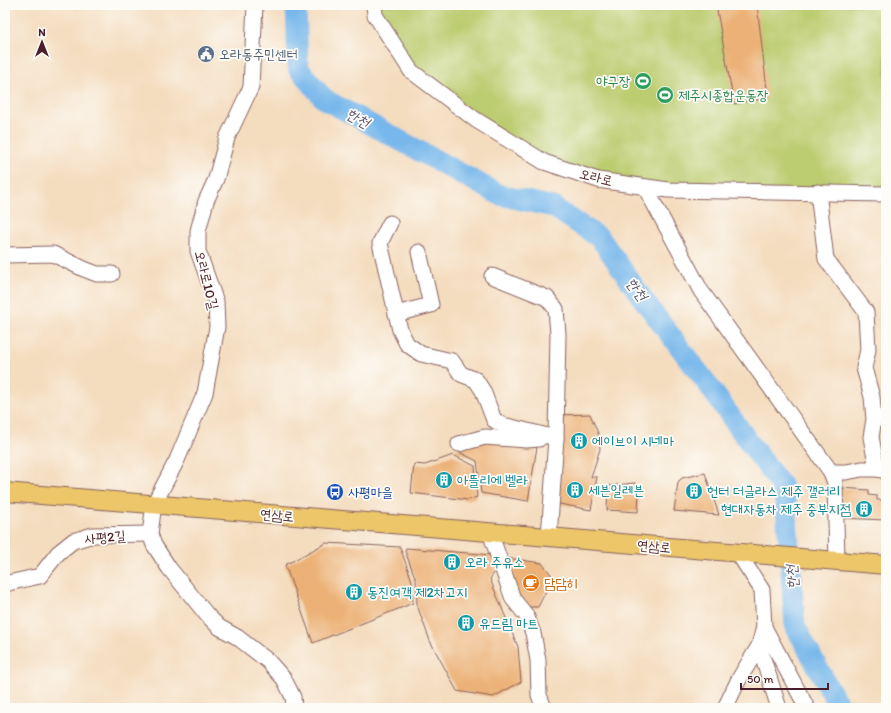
<svg xmlns="http://www.w3.org/2000/svg" width="891" height="713" viewBox="0 0 891 713" font-family="Itim,'Poor Story',sans-serif">
	<style>
		.green { fill: #bccc6f; stroke: #83764d }
		.lines { fill: none; stroke-linecap: round; stroke-linejoin: round }
		.river { stroke: #77b7eb; stroke-width: 21 }
		.building { fill: #ecb176 }
		.minor-casing { stroke: #86615e; stroke-width: 17 }
		.major-casing { stroke: #86615e; stroke-width: 20 }
		.minor { stroke: #fff; stroke-width: 15 }
		.major { stroke: #ecc669; stroke-width: 18 }
		.labels { text-anchor: middle; stroke-width: 3.5; stroke-linejoin: round; paint-order: stroke }
		.service-label { font-size: 14px; fill: #4e5e75; stroke: #fdfcf7; text-anchor: start }
		.leisure-label { font-size: 14px; fill: #27864d; stroke: #fdfcf7; text-anchor: end }
		.street-label { font-size: 14px; fill: #4a1f2b; stroke: #fdfcf7 }
		.culture-label { font-size: 14px; fill: #0d838f; stroke: #fdfcf7; text-anchor: start }
		.transit-label { font-size: 14px; fill: #164399; stroke: #fdfcf7; text-anchor: start }
		.food-label { font-size: 14px; fill: #c56008; stroke: #fdfcf7; text-anchor: start }
		.water-label { font-size: 15px; font-style: italic; fill: #5a546e; stroke: #fdfcf7 }
	</style>
	<rect width="100%" height="100%" fill="#fdfcf7"/>
	<filter id="ink" filterUnits="userSpaceOnUse"><feTurbulence type="fractalNoise" baseFrequency=".025" numOctaves="2"/><feDisplacementMap in="SourceGraphic" scale="8" xChannelSelector="R" yChannelSelector="G"/><feConvolveMatrix kernelMatrix="1 2 1 2 8 2 1 2 1" color-interpolation-filters="sRGB"/></filter>
	<filter id="wash" filterUnits="userSpaceOnUse"><feTurbulence type="fractalNoise" baseFrequency=".012" numOctaves="4" result="noise"/><feDisplacementMap in="SourceGraphic" scale="16" xChannelSelector="R" yChannelSelector="G"/><feGaussianBlur stdDeviation="0.9" result="paint"/><feColorMatrix in="noise" values="0 0 0 0 0 0 0 0 0 0 0 0 0 0 0 0 0 1.4 0 .05"/><feComposite in="paint" operator="in"/></filter>
	<g filter="url(#wash)">
		<rect width="100%" height="100%" fill="#f4dcbe"/>
		<polygon class="green" points="375,5 886,5 886,192 658,189 544,162 411,71"/>
		<g class="lines">
			<polyline class="river" points="296,5 298,68 324,99 500,195 553,207 600,238 645,302 706,382 751,445 781,485 786,506 795,626 840,708"/>
		</g>
		<g id="blocks">
			<g class="building">
				<polygon points="716,5 757,5 768,98 734,104"/>
				<polygon points="590,414 598,433 600,449 591,477 597,477 591,510 554,503 560,415"/>
				<polygon points="484,440 537,447 528,501 481,493 477,461 455,450"/>
				<polygon points="453,455 475,466 477,497 468,500 411,493 414,464 425,465"/>
				<polygon points="705,473 719,515 674,511 678,482 682,478"/>
				<polygon points="635,483 639,491 638,512 607,510 608,486"/>
				<polygon points="842,488 869,490 869,495 877,496 877,500 886,500 886,520 841,518"/>
				<polygon points="326,543 400,547 412,581 413,603 313,643 285,565"/>
				<polygon points="406,548 492,555 496,570 490,579 518,647 521,682 493,697 457,691 430,641 417,605 416,580 405,551"/>
				<polygon points="506,558 542,563 553,577 538,607 525,607 513,589"/>
			</g>
		</g>
	</g>
	<g filter="url(#ink)">
		<use href="#blocks" fill-opacity="0" stroke="#86615e" stroke-width="1"/>
		<g class="lines">
			<g class="minor-casing">
				<g id="minor">
					<polyline points="255,5 251,87 227,138 216,179 206,201 198,231 198,251 216,302 217,327 205,393 177,460 154,504 150,534 154,545 169,568 207,615 219,627 237,637 268,661 284,679 293,697 294,708"/>
					<polyline points="374,5 375,15 411,71 476,120 544,162 598,180 668,190 886,194"/>
					<polyline points="645,187 701,291 831,472 835,483 837,561"/>
					<polyline points="818,192 826,259 866,312 868,350 864,368 872,397 874,419 871,437 877,469 886,471"/>
					<polyline points="390,223 380,243 400,330 407,344 421,354 452,361 461,374 476,380 483,391 494,420 503,425 556,438"/>
					<polyline points="5,255 53,254 84,269 97,274 112,274"/>
					<polyline points="492,276 547,298 556,309 558,334 556,438 549,537"/>
					<polyline points="396,314 431,305 419,252"/>
					<polyline points="459,444 485,437 526,440 539,439"/>
					<polyline points="831,472 846,472 862,469 877,469"/>
					<polyline points="490,532 513,599 526,615 533,633 538,660 539,695 544,708"/>
					<polyline points="5,585 8,583 40,576 58,553 73,541 93,535 150,534"/>
					<polyline points="764,627 807,708"/>
					<polyline points="759,646 779,708"/>
					<polyline points="725,708 739,679 759,646 764,627 762,590 738,553"/>
				</g>
			</g>
			<g class="major-casing">
				<polyline id="major" points="5,492 886,565"/>
			</g>
			<use href="#minor" class="minor"/>
			<use href="#major" class="major"/>
		</g>
	</g>
	<defs>
		<g id="civic-disc" transform="scale(0.9)"><circle r="9.5" fill="#5c6f8a" stroke="#fdfcf7"/><path d="M-.6-6.5H3V-4.5H.6V-3L4-1V1h2V6H-6V1h2V-1L-.6-3ZM-1.2 2.5V6h2.4V2.5Z" fill="#fff"/></g>
		<g id="stadium-disc" transform="scale(0.9)"><circle r="9.5" fill="#2e9e5b" stroke="#fdfcf7"/><path d="M0-5a6.5 5 0 1 0 0 10a6.5 5 0 1 0 0-10ZM-3.5-1.8h7v3.6h-7Z" fill="#fff"/></g>
		<g id="building-disc" transform="scale(0.9)"><circle r="9.5" fill="#0f9aa8" stroke="#fdfcf7"/><path d="M-4-6H4V6H1V3H-1V6H-4ZM-2.5-4.3h1.7v1.8h-1.7ZM.8-4.3h1.7v1.8H.8ZM-2.5-1h1.7V.8h-1.7ZM.8-1h1.7V.8H.8Z" fill="#fff"/></g>
		<g id="bus-disc" transform="scale(0.9)"><circle r="9.5" fill="#1a4fb4" stroke="#fdfcf7"/><path d="M-5-6H5V4H4V6H2V4H-2V6H-4V4H-5ZM-3.5-4V0h7V-4ZM-3.5 1.2v1.5H-2V1.2ZM2 1.2v1.5H3.5V1.2Z" fill="#fff"/></g>
		<g id="cafe-disc" transform="scale(0.9)"><circle r="9.5" fill="#e8710a" stroke="#fdfcf7"/><path d="M-5.5-4.5H6V0H3Q3 3.5 0 3.5H-2.5Q-5.5 3.5-5.5 0ZM3-3.2v2h1.7v-2ZM-6 4.5H4V6H-6Z" fill="#fff"/></g>
	</defs>
	<g fill-rule="evenodd">
		<use href="#civic-disc" x="206" y="54"/>
		<use href="#stadium-disc" x="643" y="81"/>
		<use href="#stadium-disc" x="665" y="95"/>
		<use href="#building-disc" x="579" y="441"/>
		<use href="#building-disc" x="444" y="480"/>
		<use href="#building-disc" x="575" y="490"/>
		<use href="#building-disc" x="694" y="491"/>
		<use href="#bus-disc" x="335" y="492"/>
		<use href="#building-disc" x="864" y="509"/>
		<use href="#building-disc" x="452" y="562"/>
		<use href="#cafe-disc" x="531" y="583"/>
		<use href="#building-disc" x="354" y="592"/>
		<use href="#building-disc" x="466" y="623"/>
	</g>
	<g class="labels">
		<g class="service-label">
			<text x="219" y="59">오라동주민센터</text>
		</g>
		<g class="leisure-label">
			<text x="630" y="86">야구장</text>
			<text x="678" y="100" text-anchor="start">제주시종합운동장</text>
		</g>
		<g class="street-label">
			<text transform="translate(596 177) rotate(14)" y="5">오라로</text>
			<text transform="translate(207 280) rotate(76)" y="5">오라로10길</text>
			<text transform="translate(277 515) rotate(5)" y="5">연삼로</text>
			<text transform="translate(105 537) rotate(-5)" y="5">사평2길</text>
			<text transform="translate(654 546) rotate(5)" y="5">연삼로</text>
		</g>
		<g class="culture-label">
			<text x="592" y="446">에이브이 시네마</text>
			<text x="457" y="485">아뜰리에 벨라</text>
			<text x="588" y="495">세븐일레븐</text>
			<text x="707" y="496">헌터 더글라스 제주 갤러리</text>
			<text x="851" y="514" text-anchor="end">현대자동차 제주 중부지점</text>
			<text x="465" y="567">오라 주유소</text>
			<text x="367" y="597">동진여객 제2차고지</text>
			<text x="479" y="628">유드림 마트</text>
		</g>
		<g class="transit-label">
			<text x="348" y="497">사평마을</text>
		</g>
		<g class="food-label">
			<text x="544" y="588">담담히</text>
		</g>
		<g class="water-label">
			<text transform="translate(358 118) rotate(29)" y="5">한천</text>
			<text transform="translate(637 289) rotate(54)" y="5">한천</text>
			<text transform="translate(792 577) rotate(-94)" y="5">한천</text>
		</g>
	</g>
	<rect width="891" height="713" fill="none" stroke="#fdfcf7" stroke-width="20"/>
	<g transform="translate(42 42)" stroke="#fdfcf7" stroke-width="3" paint-order="stroke">
	<path d="M0-3L7 15L0 10L-7 15Z" fill="#4a1f2b"/>
	<text y="-6" font-size="11" font-weight="bold" text-anchor="middle" fill="#4a1f2b">N</text>
	</g>
	<path d="M741 683v6h87v-6" fill="none" stroke="#4a1f2b" stroke-width="2"/>
	<text x="747" y="683" font-size="12" fill="#4a1f2b" stroke="#fdfcf7" stroke-width="3" paint-order="stroke">50 m</text>
</svg>
